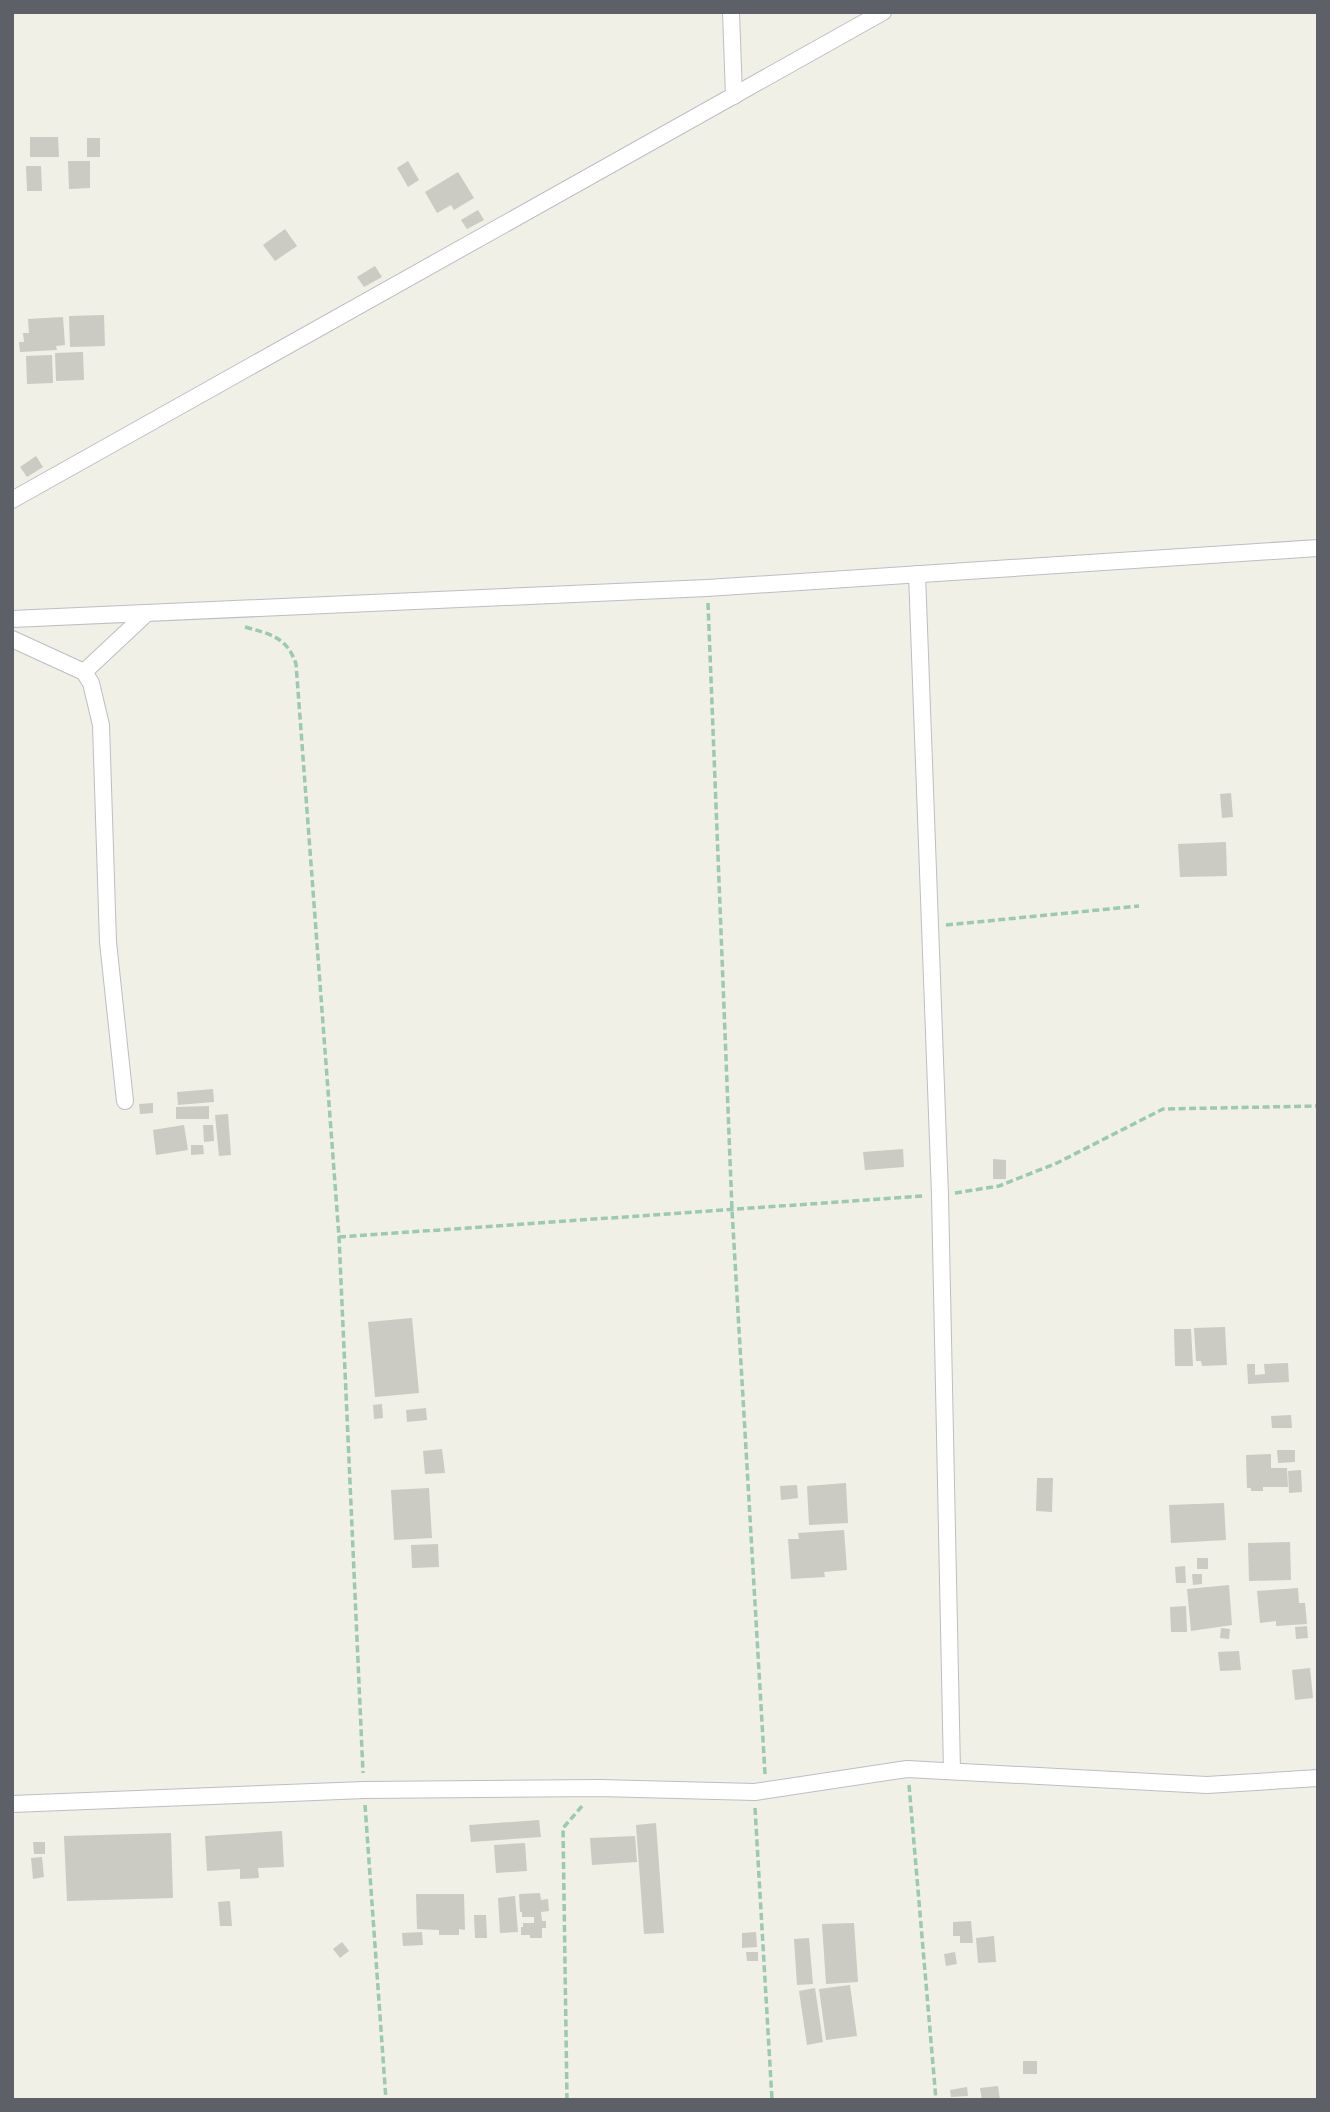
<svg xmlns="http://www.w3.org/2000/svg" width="1330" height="2112" viewBox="0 0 1330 2112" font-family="'PT Sans',sans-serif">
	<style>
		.building { fill: #cbcac3 }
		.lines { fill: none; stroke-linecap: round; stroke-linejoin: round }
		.minor-casing { stroke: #bdbec5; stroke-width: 18 }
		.path { stroke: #9bc9b1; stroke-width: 3.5; stroke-dasharray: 7 3.5; stroke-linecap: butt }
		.minor { stroke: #fff; stroke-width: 16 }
	</style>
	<rect width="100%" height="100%" fill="#f0f0e6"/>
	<g class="building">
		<polygon points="30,137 58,137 59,157 30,157"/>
		<rect x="87" y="138" width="13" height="19"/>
		<polygon points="68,161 90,161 90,188 69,189"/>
		<polygon points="408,161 419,180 408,187 397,168"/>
		<polygon points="26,166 41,166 42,191 27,191"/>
		<polygon points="458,172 474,198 454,210 451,205 437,213 425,192"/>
		<polygon points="478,210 484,220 467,229 461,220"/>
		<polygon points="285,229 297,246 275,261 263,245"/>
		<polygon points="375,266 382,277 364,287 357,277"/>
		<polygon points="104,315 105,346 70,347 69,316"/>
		<polygon points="63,317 65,345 56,346 57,350 20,352 19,342 24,342 23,333 29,333 28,319"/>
		<polygon points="83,352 84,380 56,381 55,353"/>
		<polygon points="52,355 53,383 27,384 26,356"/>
		<polygon points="36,456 43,467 27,477 20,467"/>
		<polygon points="1231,793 1233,817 1222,818 1220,794"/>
		<polygon points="1226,842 1227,876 1180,877 1178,844"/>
		<polygon points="213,1089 214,1102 178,1105 177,1092"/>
		<polygon points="153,1103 153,1113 140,1114 139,1104"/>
		<polygon points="209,1106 209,1119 176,1119 176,1107"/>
		<polygon points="228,1114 231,1155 219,1156 215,1115"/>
		<polygon points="184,1125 188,1150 156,1155 153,1130"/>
		<polygon points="203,1125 213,1125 214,1141 204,1142"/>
		<polygon points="191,1145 203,1145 204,1154 191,1155"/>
		<polygon points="903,1149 904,1167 865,1170 863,1152"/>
		<polygon points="993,1159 1006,1160 1006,1179 993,1179"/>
		<polygon points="412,1318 419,1393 375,1397 368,1322"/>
		<polygon points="1225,1327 1227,1365 1202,1366 1201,1361 1196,1361 1194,1328"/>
		<polygon points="1174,1329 1191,1329 1193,1366 1175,1366"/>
		<polygon points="1288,1363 1289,1382 1248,1384 1247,1364 1255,1364 1255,1375 1265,1374 1264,1364"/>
		<polygon points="382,1404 383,1418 374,1419 373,1405"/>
		<polygon points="426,1408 427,1420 407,1422 406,1410"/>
		<polygon points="1291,1415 1292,1428 1272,1428 1271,1416"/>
		<polygon points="442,1449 445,1473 425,1474 423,1451"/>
		<polygon points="1277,1450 1295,1450 1295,1462 1278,1463"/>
		<polygon points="1271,1454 1271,1468 1287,1468 1288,1487 1263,1487 1263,1491 1251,1491 1251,1488 1247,1488 1246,1455"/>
		<polygon points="1301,1470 1302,1492 1289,1493 1288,1471"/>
		<polygon points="1037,1478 1053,1478 1052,1512 1036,1511"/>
		<polygon points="846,1483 848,1523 809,1525 807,1486"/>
		<polygon points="797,1485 798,1498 781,1500 780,1486"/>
		<polygon points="429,1488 432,1538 394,1540 391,1490"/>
		<polygon points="1224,1503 1226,1540 1171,1543 1169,1505"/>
		<polygon points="844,1530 847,1570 824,1572 825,1577 791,1579 788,1539 799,1539 798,1533"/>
		<polygon points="1290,1542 1291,1580 1249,1581 1248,1543"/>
		<polygon points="438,1544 439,1567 412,1568 411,1545"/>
		<rect x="1197" y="1558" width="11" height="11"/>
		<polygon points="1185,1566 1186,1583 1176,1583 1175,1567"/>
		<polygon points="1192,1574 1202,1574 1202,1584 1193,1585"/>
		<polygon points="1229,1585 1232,1625 1191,1631 1187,1589"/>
		<polygon points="1298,1588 1299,1603 1305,1603 1307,1624 1276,1626 1276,1621 1260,1623 1257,1591"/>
		<polygon points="1186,1606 1187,1632 1171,1632 1170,1607"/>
		<polygon points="1307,1626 1308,1638 1296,1639 1295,1627"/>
		<polygon points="1221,1628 1230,1629 1229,1639 1220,1638"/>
		<polygon points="1239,1651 1241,1670 1220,1671 1218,1652"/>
		<polygon points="1310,1668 1313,1698 1295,1700 1292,1670"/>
		<polygon points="539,1820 541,1837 471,1842 469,1825"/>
		<polygon points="656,1823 664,1933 644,1934 636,1825"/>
		<polygon points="282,1831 284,1867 258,1868 259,1878 240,1879 240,1869 207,1871 205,1836"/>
		<polygon points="171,1833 173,1898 67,1901 64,1836"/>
		<polygon points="635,1836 637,1862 592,1865 590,1838"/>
		<polygon points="33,1842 45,1842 45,1854 34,1854"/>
		<polygon points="525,1843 527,1871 496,1873 494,1845"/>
		<polygon points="42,1857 44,1877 33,1879 31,1858"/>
		<polygon points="540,1893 541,1900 548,1899 549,1911 541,1912 542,1921 546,1921 546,1928 542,1928 542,1938 530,1938 530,1935 521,1935 521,1927 523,1927 523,1923 534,1923 534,1917 522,1917 522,1912 520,1912 519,1894"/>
		<polygon points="416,1894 464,1894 465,1930 459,1929 459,1935 439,1935 439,1930 417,1929"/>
		<polygon points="515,1896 518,1932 500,1933 498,1898"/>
		<polygon points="230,1901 232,1926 220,1926 218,1902"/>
		<polygon points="474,1915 486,1915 487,1938 475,1938"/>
		<polygon points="971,1921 973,1943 960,1943 960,1936 953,1936 953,1922"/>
		<polygon points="854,1923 858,1982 826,1984 822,1924"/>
		<polygon points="422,1932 423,1945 403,1946 402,1933"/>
		<polygon points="756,1932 757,1947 742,1948 742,1933"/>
		<polygon points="994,1936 996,1962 978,1963 976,1938"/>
		<polygon points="809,1938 813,1984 797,1985 794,1939"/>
		<polygon points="342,1942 349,1951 340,1958 333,1949"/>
		<polygon points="746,1952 758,1952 758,1961 747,1961"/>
		<polygon points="955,1952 957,1964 946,1966 944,1954"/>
		<polygon points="850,1985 857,2036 826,2040 819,1989"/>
		<polygon points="815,1988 823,2042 807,2045 799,1991"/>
		<rect x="1023" y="2061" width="14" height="13"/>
		<polygon points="998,2086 1000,2100 982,2100 980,2088"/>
		<polygon points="967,2087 968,2096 951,2097 950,2090"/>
	</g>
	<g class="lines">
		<g class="minor-casing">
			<g id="minor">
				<polyline points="731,12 734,96"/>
				<polyline points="12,500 883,12"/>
				<polyline points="917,574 940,1195 952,1771"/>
				<polyline points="12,619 707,588 1318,548"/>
				<polyline points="12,639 84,672 91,683 101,725 108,942 125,1101"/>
				<polyline points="84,672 147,613"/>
				<polyline points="12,1804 364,1790 599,1788 755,1792 907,1769 1207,1785 1318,1778"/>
			</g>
		</g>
		<g class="path">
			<polyline points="708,603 732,1210 765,1774"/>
			<path d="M 245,627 C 270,634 287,637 296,664 L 339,1237 L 363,1773"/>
			<polyline points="946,925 1139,906"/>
			<polyline points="955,1193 999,1186 1057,1163 1163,1109 1318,1106"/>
			<polyline points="339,1237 923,1196"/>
			<polyline points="909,1785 936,2100"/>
			<polyline points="365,1805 386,2100"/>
			<polyline points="755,1808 772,2100"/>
			<polyline points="567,2100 563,1828 583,1805"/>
		</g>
		<use href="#minor" class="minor"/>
	</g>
	<rect width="1330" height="2112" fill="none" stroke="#5d6067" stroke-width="28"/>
</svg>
